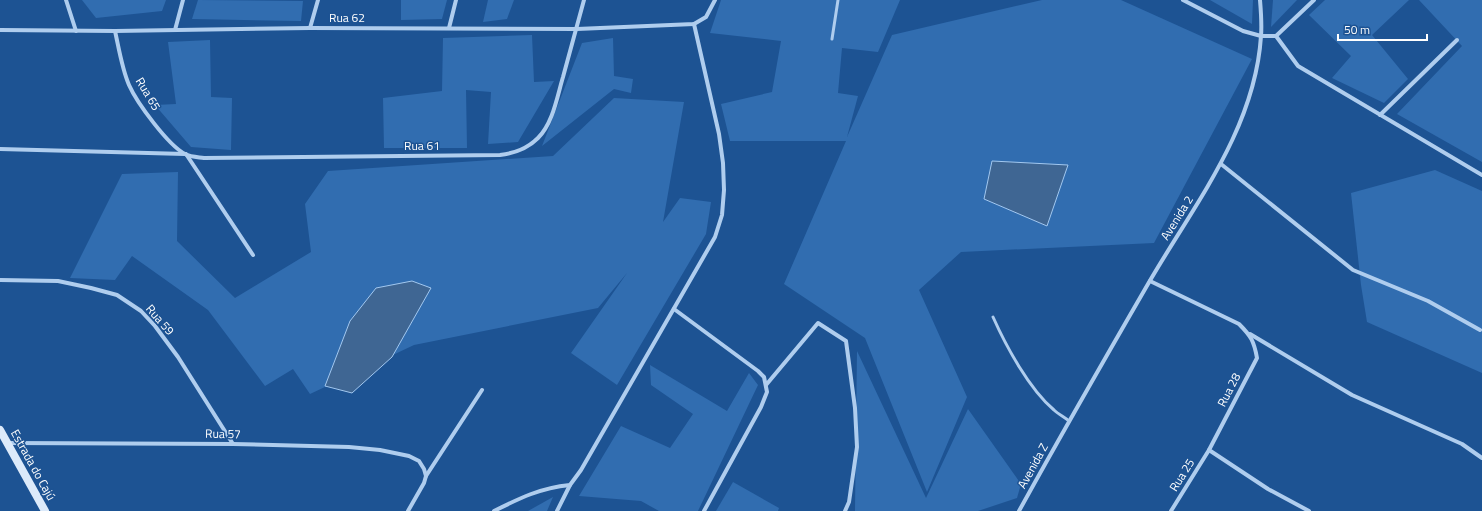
<svg xmlns="http://www.w3.org/2000/svg" width="1482" height="511" viewBox="0 0 1482 511" font-family="'Titillium Web',sans-serif">
	<style>
		.green { fill: #316db0 }
		.water { fill: #3f6693; stroke: #a2c8f0 }
		.lines { fill: none; stroke-linecap: round; stroke-linejoin: round }
		.service { stroke: #afcdee; stroke-width: 3 }
		.minor { stroke: #afcdee; stroke-width: 4 }
		.secondary { stroke: #dceafa; stroke-width: 8 }
		.labels { text-anchor: middle; stroke-width: 3; stroke-linejoin: round; paint-order: stroke }
		.street-label { font-size: 12px; fill: #fff; stroke: #1d5393 }
	</style>
	<rect width="100%" height="100%" fill="#1d5393"/>
	<g class="green">
		<polygon points="82,0 166,0 162,11 96,18"/>
		<polygon points="198,0 303,1 301,21 192,19"/>
		<polygon points="401,0 447,0 442,19 401,20"/>
		<polygon points="488,0 514,0 507,19 483,22"/>
		<polygon points="721,0 900,0 878,52 842,48 838,93 858,96 847,137 892,35 1042,0 1121,0 1252,59 1154,243 961,252 919,290 967,397 927,492 865,338 784,284 846,141 730,141 721,104 772,92 781,41 710,33"/>
		<polygon points="1210,0 1253,0 1252,24"/>
		<polygon points="1273,0 1297,0 1271,27"/>
		<polygon points="1325,0 1409,0 1372,35 1408,79 1384,103 1332,78 1351,56 1309,15"/>
		<polygon points="1419,0 1482,0 1482,162 1397,114 1462,46"/>
		<polygon points="532,35 534,82 554,81 518,142 488,144 491,92 466,90 467,148 384,148 383,98 442,91 443,38"/>
		<polygon points="613,38 614,76 633,79 631,93 614,89 542,146 582,43"/>
		<polygon points="210,40 211,97 232,98 231,150 191,147 155,105 176,104 168,42"/>
		<polygon points="614,98 684,102 663,222 680,198 711,202 706,234 617,385 571,353 627,273 598,308 414,345 310,394 293,369 265,386 208,310 132,256 115,280 70,278 122,174 178,172 177,241 235,298 311,252 305,204 328,171 553,156"/>
		<polygon points="1435,170 1482,191 1482,373 1367,322 1361,285 1351,193"/>
		<polygon points="857,351 926,498 968,409 1021,484 1017,498 978,511 855,511"/>
		<polygon points="650,365 727,411 749,373 758,385 698,511 659,511 641,501 579,496 621,426 670,448 693,414 651,385"/>
		<polygon points="733,482 779,508 778,511 716,511"/>
		<polygon points="553,497 547,511 528,511"/>
	</g>
	<g class="water">
		<polygon points="992,161 1068,165 1047,226 984,199"/>
		<polygon points="412,281 431,288 392,357 352,393 325,386 350,321 376,288"/>
	</g>
	<g class="lines">
		<g class="service">
			<polyline points="832,39 838,0"/>
			<path d="M 993,317 C 1006,346 1029,389 1054,410 C 1058,414 1064,417 1069,421"/>
		</g>
		<g class="minor">
			<polyline points="66,0 76,31"/>
			<polyline points="1183,0 1243,31 1261,36 1276,36 1314,0"/>
			<polyline points="310,28 318,0"/>
			<polyline points="449,28 456,0"/>
			<polyline points="0,30 115,31 310,28 577,29 694,24 706,17 715,0"/>
			<polyline points="175,30 183,0"/>
			<path d="M 115,31 C 119,49 122,69 129,85 C 137,103 168,145 185,154 C 191,157 197,157 204,158 L 500,155 C 515,153 527,149 538,138 C 553,123 557,97 563,77 C 570,51 577,26 584,0"/>
			<polyline points="1276,36 1298,66 1482,175"/>
			<polyline points="1380,115 1457,40"/>
			<polyline points="0,149 185,154"/>
			<polyline points="186,154 253,255"/>
			<polyline points="1221,164 1353,270 1428,301 1480,330"/>
			<polyline points="0,280 58,281 91,288 117,295 141,311 155,326 178,357 233,444"/>
			<path d="M 1150,281 L 1239,324 C 1251,336 1254,341 1257,358 L 1209,450 L 1268,489 L 1309,511"/>
			<polyline points="674,309 758,371 764,377 767,392 761,407 704,511"/>
			<polyline points="1250,334 1352,395 1462,444 1482,458"/>
			<polyline points="766,385 818,323 846,341 855,408 857,447 849,502 845,511"/>
			<polyline points="8,443 233,444 349,447 380,450 409,456 419,461 424,469 426,476"/>
			<polyline points="408,511 424,483 426,476 482,390"/>
			<path d="M 494,511 C 520,498 540,488 570,485 L 581,470 L 715,237 L 722,215 L 724,190 L 723,163 L 719,134 L 694,24"/>
			<polyline points="557,511 570,485"/>
			<path d="M 1019,511 C 1061,435 1104,360 1148,284 C 1193,206 1255,130 1261,36 C 1262,24 1261,12 1260,0"/>
			<polyline points="1171,511 1209,450"/>
		</g>
		<polyline class="secondary" points="0,430 45,511"/>
	</g>
	<g class="labels">
		<g class="street-label">
			<text x="347" y="22">Rua 62</text>
			<text transform="translate(148 94) rotate(59)" y="4">Rua 65</text>
			<text x="422" y="150">Rua 61</text>
			<text transform="translate(1177 218) rotate(-58)" y="4">Avenida 2</text>
			<text transform="translate(160 320) rotate(49)" y="4">Rua 59</text>
			<text transform="translate(1229 390) rotate(-63)" y="4">Rua 28</text>
			<text transform="translate(223 434) rotate(1)" y="4">Rua 57</text>
			<text transform="translate(33 465) rotate(61)" y="4">Estrada do Cajú</text>
			<text transform="translate(1033 466) rotate(-61)" y="4">Avenida Z</text>
			<text transform="translate(1182 475) rotate(-58)" y="4">Rua 25</text>
		</g>
	</g>
	<path d="M1338 34v6h89v-6" fill="none" stroke="#ffffff" stroke-width="2"/>
	<text x="1344" y="34" font-size="12" fill="#ffffff" stroke="#1d5393" stroke-width="3" paint-order="stroke">50 m</text>
</svg>
